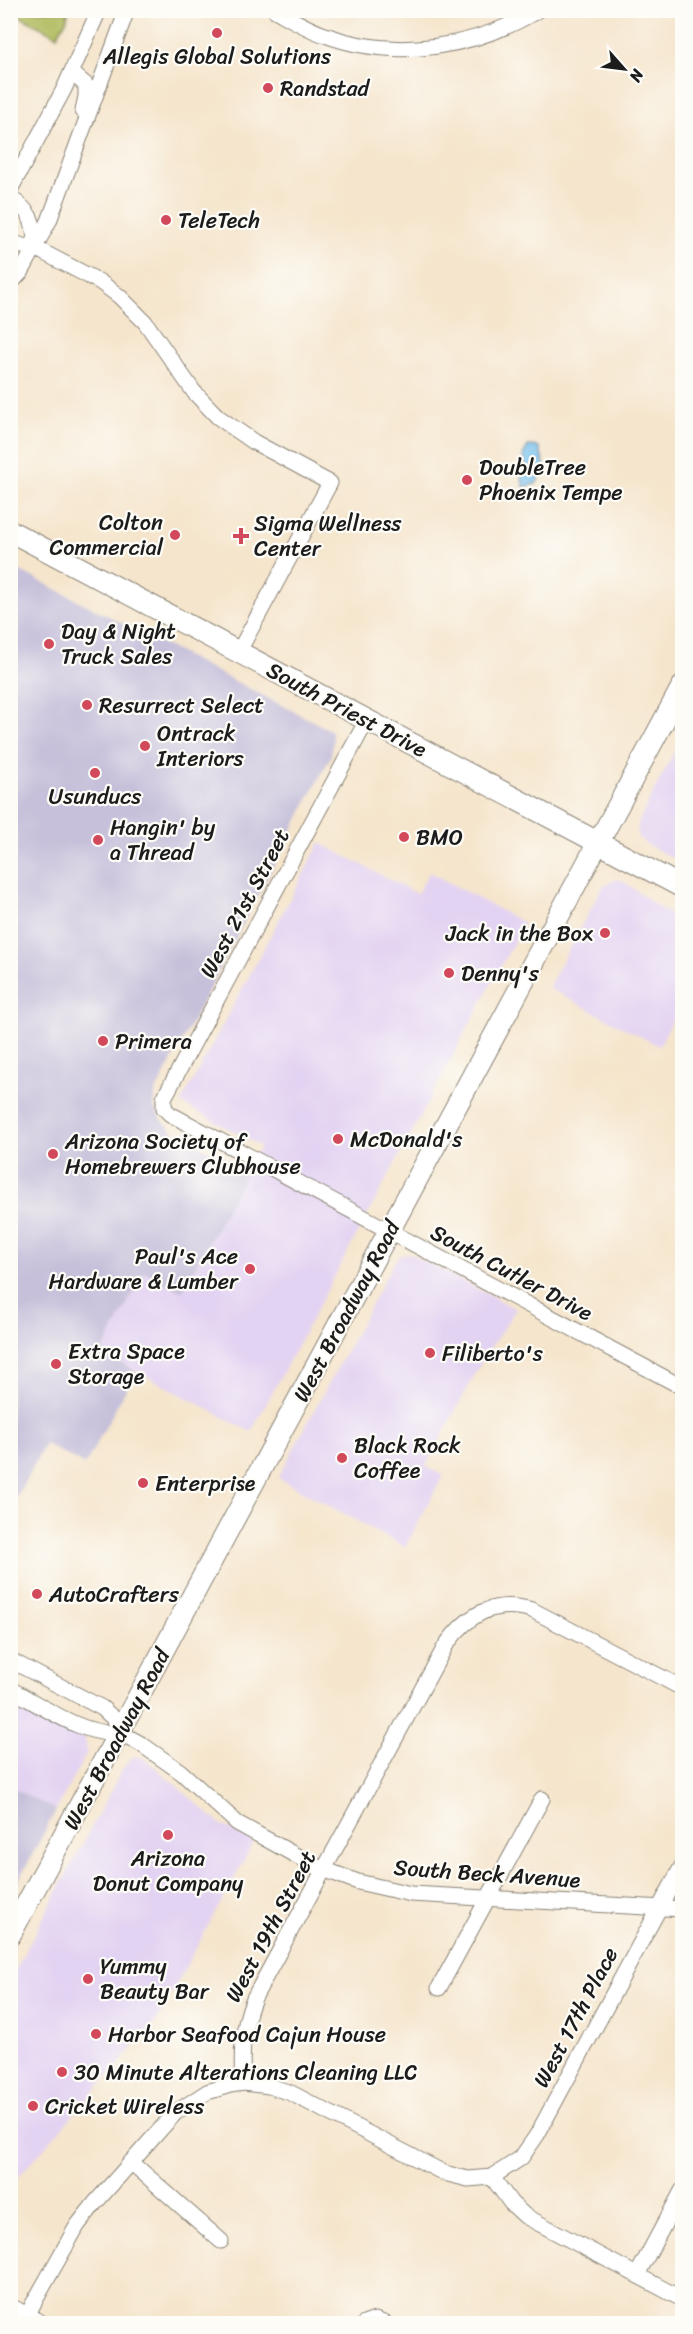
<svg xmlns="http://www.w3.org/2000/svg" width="693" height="2334" viewBox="0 0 693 2334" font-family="Sriracha,sans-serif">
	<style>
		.built { fill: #e3d3f2 }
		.industrial { fill: #c6c0da }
		.green { fill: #afba5c; stroke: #666b3c; stroke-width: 1.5 }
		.water { fill: #72beeb; stroke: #476d84; stroke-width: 1.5 }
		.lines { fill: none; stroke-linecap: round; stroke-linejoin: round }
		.street-casing { stroke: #888074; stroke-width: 17 }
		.secondary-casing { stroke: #888074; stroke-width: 23 }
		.street { stroke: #fff; stroke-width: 15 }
		.secondary { stroke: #fff; stroke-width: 21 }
		.poi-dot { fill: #d1495b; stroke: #fdfcf7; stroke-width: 2 }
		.labels { text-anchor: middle; stroke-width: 4.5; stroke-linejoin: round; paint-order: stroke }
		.poi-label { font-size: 22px; fill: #1c1c1c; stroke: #fdfcf7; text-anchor: start }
		.street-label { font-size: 22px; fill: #1c1c1c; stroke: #fdfcf7 }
	</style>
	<rect width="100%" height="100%" fill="#fdfcf7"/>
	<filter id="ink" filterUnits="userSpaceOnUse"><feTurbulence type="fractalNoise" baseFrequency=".0167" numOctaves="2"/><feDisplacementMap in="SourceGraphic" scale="12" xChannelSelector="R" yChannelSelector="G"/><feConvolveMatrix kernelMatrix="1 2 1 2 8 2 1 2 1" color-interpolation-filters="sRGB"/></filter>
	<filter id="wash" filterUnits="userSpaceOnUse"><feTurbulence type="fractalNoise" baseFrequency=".008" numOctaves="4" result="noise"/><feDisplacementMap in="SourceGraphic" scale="24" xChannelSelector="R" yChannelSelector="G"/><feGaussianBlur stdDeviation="1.35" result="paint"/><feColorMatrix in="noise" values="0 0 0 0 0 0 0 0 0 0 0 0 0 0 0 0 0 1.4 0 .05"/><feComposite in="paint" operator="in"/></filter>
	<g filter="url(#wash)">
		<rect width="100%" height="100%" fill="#f5e5cc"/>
		<g class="built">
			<polygon points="682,736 682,863 646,844 638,837 637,832 639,821"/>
			<polygon points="320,843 417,894 429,872 524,923 251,1432 102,1352 144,1272 182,1292 260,1146 181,1103"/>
			<polygon points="615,880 622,880 661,909 682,921 682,1002 659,1046 548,988 603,886"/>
			<polygon points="409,1253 516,1309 483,1359 426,1466 443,1476 405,1547 278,1478 393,1264 399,1256"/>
			<polygon points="21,1701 79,1730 85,1737 87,1752 56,1810 11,1787 11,1721"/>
			<polygon points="136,1756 147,1760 220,1824 254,1842 155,2023 11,2185 11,1978 123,1768 131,1758"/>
		</g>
		<g class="industrial">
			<polygon points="11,566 332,731 333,741 331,756 155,1093 154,1108 164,1122 178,1136 248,1169 182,1292 144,1272 102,1352 136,1371 85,1465 45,1444 11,1507"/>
			<polygon points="11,1787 56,1810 11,1895"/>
		</g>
		<polygon class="green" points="14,11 14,10 68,11 67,19 57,36 13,13"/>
		<polygon class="water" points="528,446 539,447 545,467 536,484 524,487 521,476 526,466 523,455"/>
	</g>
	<g filter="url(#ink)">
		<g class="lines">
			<g class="street-casing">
				<g id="street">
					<path d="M 275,10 C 291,19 307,29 325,35 C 395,61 475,48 538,10"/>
					<polyline points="72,73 86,85 86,96 83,111"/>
					<polyline points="10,190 64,89 99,10"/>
					<path d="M 10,198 C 30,210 35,222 35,245"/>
					<polyline points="10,241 22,246 35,248 100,282 119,296 145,322 194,392 218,417 254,442 330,483 239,651"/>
					<polyline points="10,284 22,271 49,221 127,10"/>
					<polyline points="367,720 164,1098 164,1108 170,1114 682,1387"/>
					<polyline points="10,1660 102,1708 113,1718 119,1732"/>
					<path d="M 10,1689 C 39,1704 88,1739 119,1732"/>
					<polyline points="119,1732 141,1744 181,1772 237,1823 315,1866 358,1882 411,1894 682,1909"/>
					<polyline points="439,1988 542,1799"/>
					<path d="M 243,2083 C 241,2053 242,2027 254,1998 L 446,1645 C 468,1614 494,1599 532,1610 L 682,1688"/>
					<polyline points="131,2162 221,2241"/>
					<polyline points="492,2177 521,2158 537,2135 682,1866"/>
					<polyline points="637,2275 682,2191"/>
					<polyline points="25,2324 32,2306 77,2226 95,2203 175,2113 207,2092 230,2085 243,2083 269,2086 291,2093 444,2173 468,2179 492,2177 511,2203 525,2216 682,2299"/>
					<polyline points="364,2324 375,2320 386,2324"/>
				</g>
			</g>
			<g class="secondary-casing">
				<g id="secondary">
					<polyline points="10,531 682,887"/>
					<polyline points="10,1935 682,687"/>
					<polyline points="10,2309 37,2324"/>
				</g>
			</g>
			<use href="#street" class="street"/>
			<use href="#secondary" class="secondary"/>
		</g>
	</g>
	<g class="poi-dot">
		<circle cx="217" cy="33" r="6"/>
		<circle cx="268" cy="88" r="6"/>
		<circle cx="166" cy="220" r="6"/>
		<circle cx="467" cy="480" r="6"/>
		<circle cx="175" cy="535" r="6"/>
		<path d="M238 527h6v6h6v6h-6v6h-6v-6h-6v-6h6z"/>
		<circle cx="49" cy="644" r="6"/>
		<circle cx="87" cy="705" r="6"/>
		<circle cx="145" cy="746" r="6"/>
		<circle cx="95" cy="773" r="6"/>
		<circle cx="404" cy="837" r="6"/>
		<circle cx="98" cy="840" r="6"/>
		<circle cx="605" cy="933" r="6"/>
		<circle cx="449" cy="973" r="6"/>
		<circle cx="103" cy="1041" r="6"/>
		<circle cx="338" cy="1139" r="6"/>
		<circle cx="53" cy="1154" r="6"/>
		<circle cx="250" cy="1269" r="6"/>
		<circle cx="430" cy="1353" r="6"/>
		<circle cx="56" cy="1364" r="6"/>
		<circle cx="342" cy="1458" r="6"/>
		<circle cx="143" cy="1483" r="6"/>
		<circle cx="37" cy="1594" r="6"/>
		<circle cx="168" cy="1835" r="6"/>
		<circle cx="88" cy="1979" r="6"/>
		<circle cx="96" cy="2034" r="6"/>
		<circle cx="62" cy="2072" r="6"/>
		<circle cx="33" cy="2106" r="6"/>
	</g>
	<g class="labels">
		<g class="poi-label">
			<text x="217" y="64" text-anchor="middle">Allegis Global Solutions</text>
			<text x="280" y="96">Randstad</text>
			<text x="178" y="228">TeleTech</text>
			<text x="479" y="475">DoubleTree<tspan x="479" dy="25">Phoenix Tempe</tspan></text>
			<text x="163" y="530" text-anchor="end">Colton<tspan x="163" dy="25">Commercial</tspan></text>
			<text x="254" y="531">Sigma Wellness<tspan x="254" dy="25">Center</tspan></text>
			<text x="61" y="639">Day &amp; Night<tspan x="61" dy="25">Truck Sales</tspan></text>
			<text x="99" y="713">Resurrect Select</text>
			<text x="157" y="741">Ontrack<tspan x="157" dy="25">Interiors</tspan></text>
			<text x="95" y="804" text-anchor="middle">Usunducs</text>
			<text x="110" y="835">Hangin' by<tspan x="110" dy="25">a Thread</tspan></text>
			<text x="416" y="845">BMO</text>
			<text x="593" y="941" text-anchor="end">Jack in the Box</text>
			<text x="461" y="981">Denny's</text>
			<text x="115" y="1049">Primera</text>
			<text x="350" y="1147">McDonald's</text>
			<text x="65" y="1149">Arizona Society of<tspan x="65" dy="25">Homebrewers Clubhouse</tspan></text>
			<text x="238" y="1264" text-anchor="end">Paul's Ace<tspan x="238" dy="25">Hardware &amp; Lumber</tspan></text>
			<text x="68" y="1359">Extra Space<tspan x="68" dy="25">Storage</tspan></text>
			<text x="442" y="1361">Filiberto's</text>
			<text x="354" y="1453">Black Rock<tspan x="354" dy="25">Coffee</tspan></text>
			<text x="155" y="1491">Enterprise</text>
			<text x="49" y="1602">AutoCrafters</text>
			<text x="168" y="1866" text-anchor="middle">Arizona<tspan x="168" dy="25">Donut Company</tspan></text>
			<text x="100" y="1974">Yummy<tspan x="100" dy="25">Beauty Bar</tspan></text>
			<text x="108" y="2042">Harbor Seafood Cajun House</text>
			<text x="74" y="2080">30 Minute Alterations Cleaning LLC</text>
			<text x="45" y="2114">Cricket Wireless</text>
		</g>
		<g class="street-label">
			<text transform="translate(347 709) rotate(28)" y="8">South Priest Drive</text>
			<text transform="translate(244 903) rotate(-62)" y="8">West 21st Street</text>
			<text transform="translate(512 1272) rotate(28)" y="8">South Cutler Drive</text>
			<text transform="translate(346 1311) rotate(-62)" y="8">West Broadway Road</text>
			<text transform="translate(116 1739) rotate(-62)" y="8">West Broadway Road</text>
			<text transform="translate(487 1873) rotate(4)" y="8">South Beck Avenue</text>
			<text transform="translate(270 1926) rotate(-62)" y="8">West 19th Street</text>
			<text transform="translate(575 2017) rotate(-62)" y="8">West 17th Place</text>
		</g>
	</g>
	<rect width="693" height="2334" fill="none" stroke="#fdfcf7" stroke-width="36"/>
	<g transform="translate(624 69) rotate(118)" stroke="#fdfcf7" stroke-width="4.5" paint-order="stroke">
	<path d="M0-4.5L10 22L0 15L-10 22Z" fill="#1c1c1c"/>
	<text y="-9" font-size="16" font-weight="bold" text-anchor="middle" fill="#1c1c1c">N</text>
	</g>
</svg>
